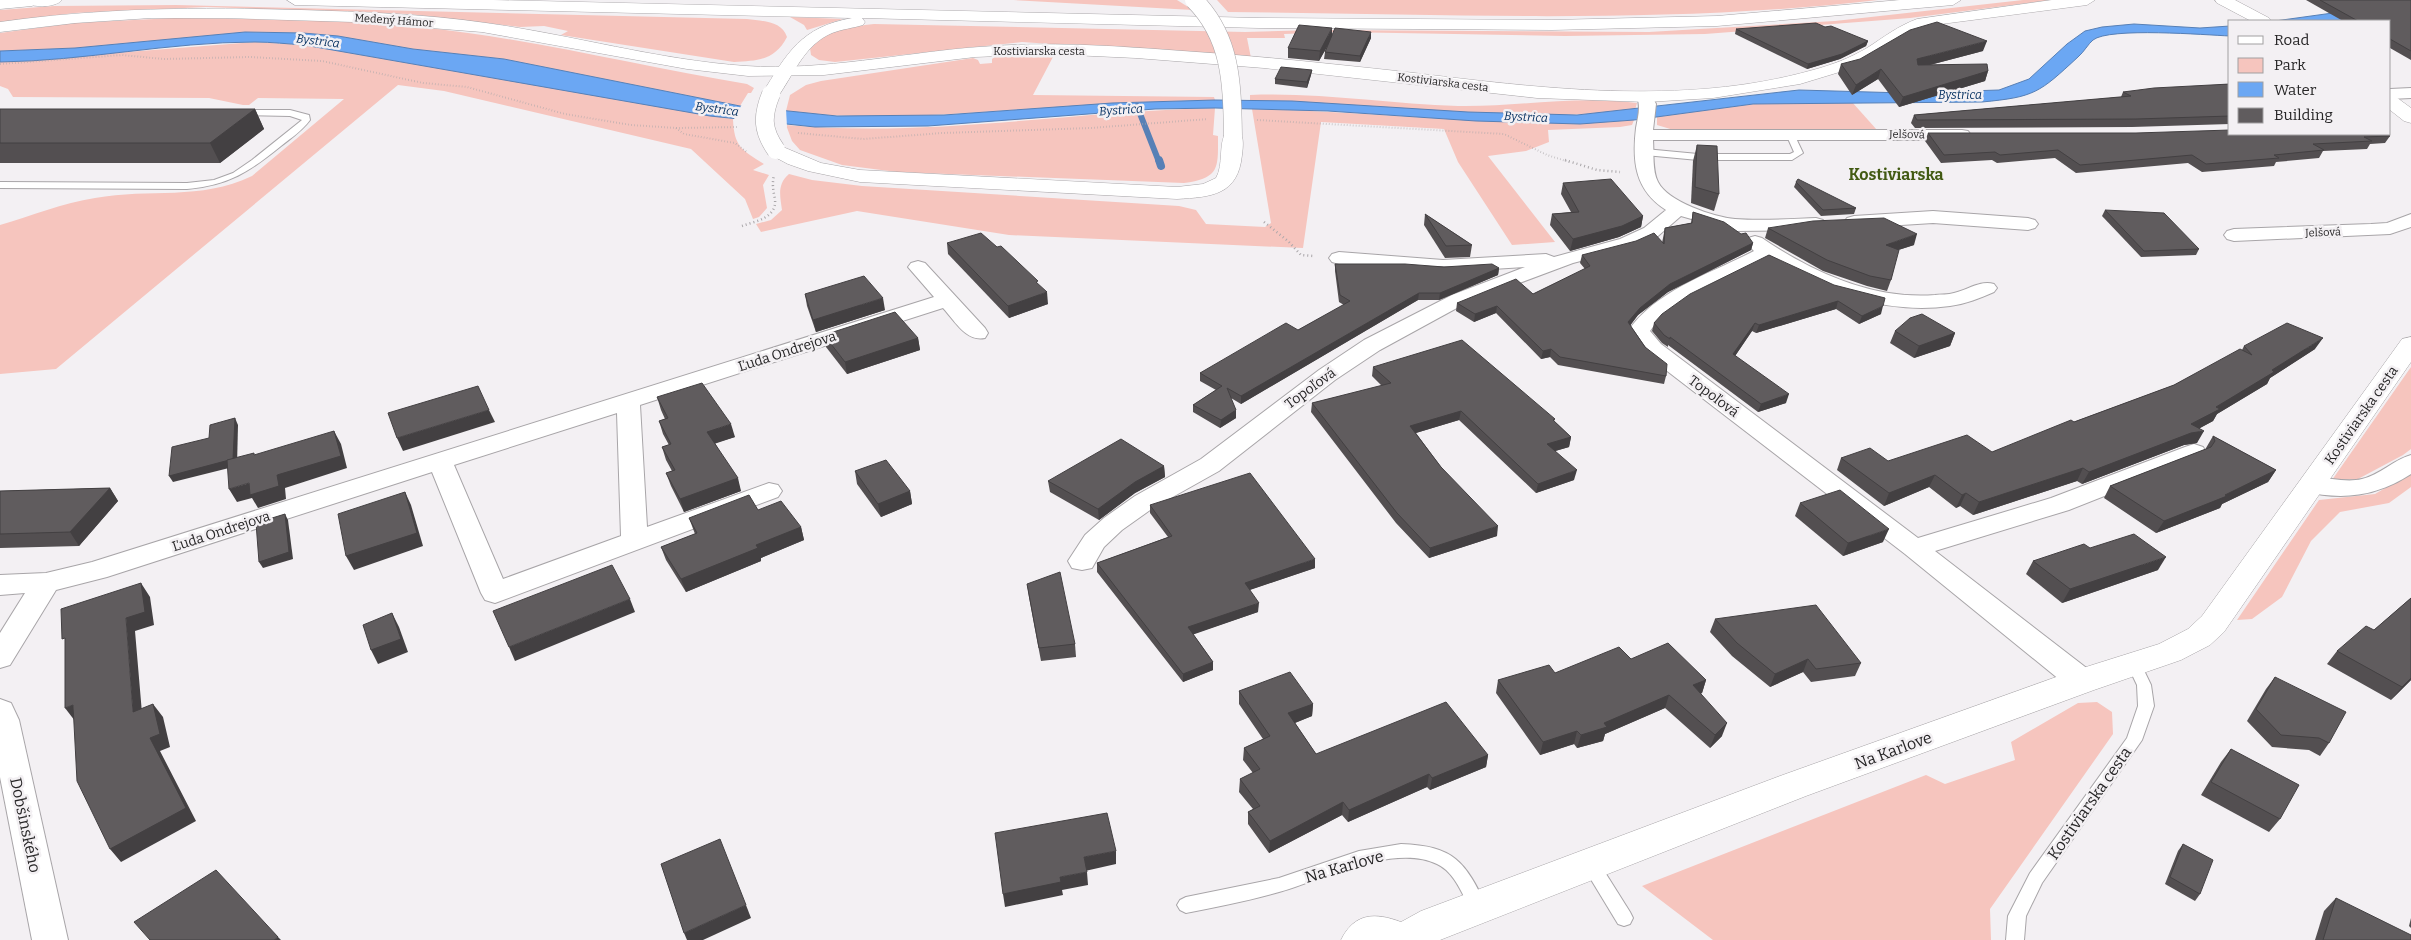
<svg xmlns="http://www.w3.org/2000/svg" width="2411" height="940" viewBox="0 0 2411 940" font-family="Bitter,serif">
	<style>
		.green { fill: #f6c5be }
		.water { fill: #6ba7f3; stroke: #5780b6 }
		.pier { fill: #f3f0f3 }
		.lines { fill: none; stroke-linecap: round; stroke-linejoin: round }
		.stream-far1 { stroke: #5780b6; stroke-width: 6 }
		.stream { stroke: #5780b6; stroke-width: 8 }
		.lane-casing { stroke: #a8a5a8; stroke-width: 2 }
		.street-casing { stroke: #a8a5a8; stroke-width: 2 }
		.secondary-casing { stroke: #a8a5a8; stroke-width: 1 }
		.primary-casing { stroke: #a8a5a8; stroke-width: 1 }
		.highway-casing { stroke: #a8a5a8; stroke-width: 1 }
		.path-far1 { stroke: #a9a6a9; stroke-width: 2; stroke-dasharray: 0.5 2.5; stroke-linecap: butt }
		.path { stroke: #a9a6a9; stroke-width: 2.5; stroke-dasharray: 1 3; stroke-linecap: butt }
		.lane { fill: #fff; fill-rule: evenodd }
		.street { fill: #fff; fill-rule: evenodd }
		.secondary { fill: #fff; fill-rule: evenodd }
		.primary { fill: #fff; fill-rule: evenodd }
		.highway { fill: #fff; fill-rule: evenodd }
		.primary-bridge-casing { stroke: #a8a5a8; stroke-width: 19; stroke-linecap: butt }
		.primary-bridge { stroke: #fff; stroke-width: 18 }
		.wall { fill: #534f51 }
		.shaded-wall { fill: #434042 }
		.building { fill: #605c5e; stroke: #434042 }
		.labels { text-anchor: middle; stroke-width: 5; stroke-linejoin: round; paint-order: stroke }
		.far-street-label { font-size: 11px; fill: #272627; stroke: #f3f0f3 }
		.far-water-label { font-size: 12px; font-style: italic; fill: #0a3464; stroke: #f3f0f3 }
		.street-label { font-size: 14px; fill: #272627; stroke: #f3f0f3 }
		.far-district-label { font-size: 16px; font-weight: bold; fill: #425a13; stroke: #f3f0f3 }
		.near-street-label { font-size: 16px; fill: #272627; stroke: #f3f0f3 }
	</style>
	<rect width="100%" height="100%" fill="#f3f0f3"/>
	<g class="green">
		<polygon points="1013,0 1177,0 1193,10"/>
		<path d="M 1217,0 L 1878,0 C 1661,25 1445,14 1228,12 Z"/>
		<path d="M 2023,0 L 2052,0 L 1910,18 L 1705,34 L 1565,36 L 1339,32 L 1284,34 L 1285,38 L 1247,38 L 1251,58 L 1022,42 L 835,62 L 819,60 L 811,55 L 810,48 C 827,29 850,27 874,24 L 1245,32 L 1313,30 L 1649,32 L 1835,21 Z"/>
		<path d="M 176,5 L 747,19 C 762,21 782,21 787,37 C 775,60 758,61 734,62 L 561,35 L 568,31 L 544,26 L 520,27 L 409,14 L 206,7 L 74,13 L 0,23 L 0,10 L 54,6 Z"/>
		<polygon points="790,17 843,19 807,30 804,25"/>
		<path d="M 174,18 C 272,19 371,19 468,33 C 562,46 654,69 747,84 L 754,88 L 751,93 L 748,93 L 740,106 L 504,59 L 413,49 L 338,36 L 303,33 L 245,32 L 75,48 L 0,51 L 0,33 L 73,23 Z"/>
		<path d="M 255,42 L 304,45 L 733,119 C 734,147 742,150 764,164 L 753,170 L 769,175 L 763,185 L 767,208 L 759,217 L 753,219 L 745,199 L 691,149 L 444,91 L 398,85 L 56,369 L 0,374 L 0,225 C 31,216 63,203 95,198 C 150,188 200,201 252,176 L 344,99 L 258,98 L 249,105 L 243,105 L 209,98 L 13,97 L 8,89 L 0,86 L 0,62 Z"/>
		<path d="M 1027,55 L 1054,55 L 1033,95 L 1214,97 L 1215,100 C 1151,101 1088,105 1025,109 C 946,115 865,121 786,111 L 790,95 L 806,85 L 821,81 L 973,58 L 978,60 L 980,64 L 992,63 L 992,59 L 996,56 Z"/>
		<path d="M 1250,95 C 1319,92 1389,104 1458,106 C 1518,107 1577,95 1637,103 L 1635,110 C 1509,125 1377,103 1250,101 Z"/>
		<polygon points="1798,102 1852,102 1877,130 1677,131 1657,125 1657,117 1753,104"/>
		<path d="M 1215,108 L 1213,135 L 1218,136 C 1218,168 1220,178 1184,183 L 897,172 L 842,165 L 800,150 L 792,141 L 786,125 C 929,138 1073,111 1215,108 Z"/>
		<path d="M 1252,109 C 1380,111 1507,129 1634,120 L 1632,125 L 1620,127 L 1548,130 L 1549,142 L 1526,151 L 1488,156 L 1555,242 L 1512,245 L 1458,162 L 1444,129 L 1321,122 L 1303,248 L 1009,235 L 857,211 L 761,232 L 756,224 L 771,220 L 782,210 C 780,196 777,184 789,174 L 812,180 L 862,186 L 1179,206 L 1196,210 L 1206,224 L 1265,227 L 1271,223 Z"/>
		<polygon points="2411,367 2411,449 2403,455 2358,479 2332,480"/>
		<polygon points="2411,473 2411,487 2389,503 2340,512 2311,541 2282,597 2252,619 2237,620 2319,500 2375,494"/>
		<polygon points="2097,702 2112,712 2113,734 1990,909 1991,940 1713,940 1642,886 1926,775 1945,784 2015,760 2011,742 2078,703"/>
	</g>
	<g class="water">
		<polygon points="2347,11 2358,21 2275,21"/>
		<path d="M 2134,24 L 2200,28 L 2230,26 L 2230,36 C 2206,35 2109,27 2093,40 C 2088,44 2084,52 2078,57 C 2039,93 2035,97 1982,102 L 1753,104 L 1634,120 L 1580,124 L 1476,121 L 1328,111 L 1215,108 L 1155,109 L 928,126 L 815,127 L 710,116 L 304,45 C 288,44 271,42 255,42 C 169,42 85,61 0,62 L 0,51 L 75,48 L 245,32 L 303,33 L 338,36 L 413,49 L 504,59 L 740,106 L 837,116 L 944,115 L 1112,103 L 1215,100 L 1292,101 L 1468,112 L 1577,115 L 1799,90 L 1905,93 L 1999,90 L 2029,79 L 2067,44 L 2085,31 L 2102,27 Z"/>
	</g>
	<polygon class="pier" points="742,104 786,109 787,127 733,121"/>
	<g class="lines">
		<polyline class="stream-far1" points="1137,106 1159,162"/>
		<polyline class="stream" points="1159,160 1161,166"/>
		<g class="lane-casing">
			<g id="lane">
				<path d="M 237,110 L 290,110 L 309,115 L 310,120 C 302,131 291,138 281,146 C 249,172 229,185 187,189 L 0,188 L 0,182 L 187,183 L 214,180 L 233,173 L 252,160 L 302,120 L 290,116 L 240,115 L 237,114 Z"/>
				<polygon points="1790,131 1794,134 1803,153 1792,160 1698,160 1645,155 1641,152 1645,149 1698,154 1790,154 1794,152 1786,134"/>
				<polygon points="2134,659 2139,660 2151,685 2154,706 2142,740 2042,883 2026,916 2024,940 2006,940 2008,916 2030,873 2127,738 2138,706 2137,685 2127,664 2129,660"/>
				<path d="M 1401,844 C 1454,846 1465,861 1487,907 L 1484,912 L 1478,915 L 1472,912 C 1463,896 1455,872 1437,864 C 1394,843 1321,880 1279,892 C 1249,901 1217,907 1186,913 L 1180,910 L 1177,905 L 1180,900 L 1186,897 L 1279,878 L 1359,851 Z"/>
				<polygon points="1590,856 1596,858 1630,912 1633,918 1630,924 1624,926 1618,924 1584,868 1581,863 1584,858"/>
			</g>
		</g>
		<g class="street-casing">
			<g id="street">
				<polygon points="2411,88 2411,98 2390,99 2390,89"/>
				<path d="M 1645,92 L 1651,94 L 1656,104 L 1653,130 L 1962,130 L 1968,131 L 1971,135 L 1968,139 L 1962,140 L 1653,140 C 1654,153 1652,171 1658,182 C 1668,202 1714,217 1735,219 C 1762,221 1789,219 1816,218 L 1823,220 L 1826,224 L 1823,228 L 1816,230 L 1733,231 L 1681,216 L 1658,236 L 1634,247 L 1573,263 L 1466,303 L 1380,350 L 1335,380 L 1219,471 L 1153,508 L 1122,530 L 1104,547 L 1092,568 L 1082,570 L 1072,568 L 1068,561 L 1085,535 L 1104,518 L 1135,496 L 1201,459 L 1319,370 L 1364,340 L 1452,295 L 1525,267 L 1443,272 L 1339,264 L 1332,262 L 1329,258 L 1332,254 L 1339,252 L 1443,260 L 1546,254 L 1554,257 L 1620,239 L 1644,228 L 1666,210 C 1635,190 1632,162 1636,128 C 1638,117 1641,107 1637,97 L 1639,94 Z"/>
				<polygon points="1933,211 2028,218 2035,220 2038,224 2035,228 2028,230 1933,223 1854,228 1847,226 1844,222 1847,218 1854,216"/>
				<polygon points="2411,214 2411,227 2390,234 2234,241 2227,239 2224,235 2227,231 2234,229 2371,224 2387,223"/>
				<path d="M 1755,236 L 1762,238 C 1812,272 1873,300 1935,295 C 1941,294 1948,295 1954,293 C 1968,290 1980,280 1994,284 L 1997,288 L 1994,292 C 1980,298 1966,304 1950,306 C 1887,315 1821,292 1767,260 C 1736,276 1669,302 1650,331 L 1661,344 L 1918,538 L 2051,498 L 2185,447 L 2194,444 L 2203,447 L 2206,452 L 2203,457 L 2069,510 L 1935,551 L 2093,673 L 2097,681 L 2093,689 L 2082,692 L 2071,689 L 1905,554 L 1645,354 L 1628,331 C 1656,290 1712,273 1754,251 L 1745,242 L 1748,238 Z"/>
				<path d="M 918,261 L 925,263 L 985,328 L 988,333 L 985,338 C 966,342 955,321 943,308 L 640,405 L 647,527 L 769,483 L 778,485 L 782,491 L 778,497 L 495,603 L 485,600 L 481,593 L 432,472 L 107,577 L 56,590 L 10,665 L 0,668 L 0,633 L 25,593 L 0,595 L 0,575 L 46,573 L 92,562 L 934,297 L 908,267 L 911,263 ZM 617,413 L 621,536 L 503,579 L 454,465 Z"/>
				<path d="M 2411,455 L 2411,474 C 2377,496 2343,501 2303,491 L 2299,485 L 2303,479 C 2322,474 2342,484 2362,479 C 2380,475 2393,460 2411,455 Z"/>
				<polygon points="0,699 11,703 19,720 68,940 32,940 0,777"/>
			</g>
		</g>
		<g class="secondary-casing">
			<g id="secondary">
				<path d="M 2052,0 L 2095,0 L 2087,5 L 1926,26 L 1856,67 L 1800,84 L 1713,98 L 1647,102 L 1537,98 L 1264,68 L 1136,58 L 1050,54 L 975,57 L 824,75 L 748,76 L 687,69 L 482,32 L 354,22 L 226,18 L 151,18 L 75,23 L 0,32 L 0,22 C 100,8 200,7 301,10 C 363,12 425,14 486,23 C 573,35 658,60 746,66 C 824,71 901,53 979,47 C 1047,41 1115,46 1183,51 C 1258,56 1332,64 1406,72 C 1539,88 1682,107 1813,70 C 1832,65 1850,58 1867,48 C 1884,37 1898,26 1917,19 Z"/>
				<polygon points="2215,0 2235,0 2269,18 2271,21 2251,21 2217,3"/>
				<polygon points="2390,96 2396,97 2411,108 2411,123 2404,121 2390,110"/>
				<path d="M 2411,337 L 2411,362 L 2224,632 L 2210,645 L 2181,660 L 2094,690 L 1806,796 L 1440,940 L 1341,940 C 1354,913 1375,912 1401,922 L 1421,911 L 1780,776 L 2070,672 L 2159,644 L 2188,629 L 2202,616 L 2402,339 Z"/>
			</g>
		</g>
		<g class="primary-casing">
			<g id="primary">
				<path d="M 25,0 L 62,0 C 55,8 36,7 26,4 Z"/>
				<path d="M 287,0 L 493,0 L 1259,18 L 1552,20 L 1717,16 L 1900,0 L 1961,0 L 1953,5 L 1717,26 L 1552,30 L 1259,28 L 862,18 L 865,22 L 863,25 C 853,28 842,29 832,33 C 804,45 794,74 777,98 L 765,98 L 762,94 C 787,53 801,27 852,18 L 295,5 Z"/>
				<path d="M 1233,130 L 1240,132 C 1244,138 1243,147 1242,155 C 1238,195 1212,197 1177,199 L 860,182 L 808,171 L 788,164 L 769,154 L 766,150 L 769,146 L 776,144 L 821,163 L 860,170 L 1177,187 L 1203,184 L 1216,178 C 1224,164 1218,144 1226,132 Z"/>
			</g>
		</g>
		<g class="highway-casing">
			<polygon id="highway" points="0,0 39,0 40,1 32,6 0,9"/>
		</g>
		<g class="path-far1">
			<polyline points="0,64 122,55 164,59 250,57 322,61 423,83 467,87 565,114 631,125 676,128 684,134 735,143 748,153"/>
			<polyline points="1257,120 1504,134 1547,155 1569,162"/>
			<polyline points="676,128 739,127"/>
			<polyline points="798,133 863,139 943,133 1091,128 1208,119"/>
		</g>
		<g class="path">
			<polyline points="1565,160 1597,170 1620,172"/>
			<polyline points="1264,222 1288,241 1301,255 1313,256"/>
			<path d="M 742,226 C 756,221 777,218 775,199 C 773,190 772,184 774,175"/>
		</g>
		<use href="#lane" class="lane"/>
		<use href="#street" class="street"/>
		<use href="#secondary" class="secondary"/>
		<use href="#primary" class="primary"/>
		<use href="#highway" class="highway"/>
		<g class="primary-bridge-casing">
			<g id="primary-bridge">
				<path d="M 1194,0 C 1232,38 1232,85 1233,136"/>
				<path d="M 771,94 C 762,116 762,130 776,150"/>
			</g>
		</g>
		<use href="#primary-bridge" class="primary-bridge"/>
	</g>
	<g class="wall">
		<polygon points="2306,0 2411,0 2411,60 2390,48 2390,21 2343,21"/>
		<polygon points="1825,27 1868,41 1866,46 1840,59 1807,69 1735,34 1736,29"/>
		<polygon points="1332,36 1371,38 1360,62 1324,59 1325,52 1328,45 1319,61 1288,58 1288,48"/>
		<polygon points="1983,51 1930,65 1988,71 1985,81 1899,107 1878,79 1852,95 1838,74 1841,64"/>
		<polygon points="1312,70 1311,75 1307,88 1275,84 1275,79"/>
		<polygon points="2230,84 2230,124 2132,127 1915,128 1911,123 1914,115 2121,97 2123,92"/>
		<polygon points="0,109 255,109 264,129 220,163 0,163"/>
		<polygon points="1928,133 2136,133 2390,136 2385,143 2370,144 2367,149 2323,151 2319,158 2276,162 2274,166 2202,172 2188,163 2076,173 2055,158 1997,163 1992,160 1941,163 1925,141"/>
		<polygon points="1697,145 1719,194 1714,211 1691,203 1693,161"/>
		<polygon points="1796,182 1856,208 1854,214 1821,216 1794,187"/>
		<polygon points="1563,183 1643,216 1641,227 1619,237 1570,251 1550,225 1552,214 1571,212 1561,194"/>
		<polygon points="2105,210 2199,249 2196,255 2141,257 2102,216"/>
		<polygon points="1693,212 1753,243 1751,250 1668,292 1638,315 1630,325 1666,376 1664,384 1558,365 1550,357 1541,359 1496,313 1474,322 1456,311 1457,303 1533,294 1585,269 1580,263 1582,255 1662,243 1665,228 1691,223"/>
		<polygon points="1425,214 1472,245 1470,257 1445,258 1424,225"/>
		<polygon points="1768,228 1914,245 1898,250 1891,280 1887,291 1867,286 1823,271 1765,238"/>
		<polygon points="947,243 997,247 1048,304 1009,318 948,254"/>
		<polygon points="1769,255 1881,314 1859,324 1836,309 1756,333 1752,331 1735,356 1786,403 1758,412 1668,345 1668,347 1662,343 1652,331 1654,323"/>
		<polygon points="1335,264 1499,268 1498,275 1439,300 1418,300 1241,404 1231,398 1236,418 1220,428 1193,412 1193,405 1216,390 1200,381 1200,373 1298,330 1344,305 1339,302 1335,271"/>
		<polygon points="805,294 885,310 816,332 807,306"/>
		<polygon points="1895,331 1955,333 1950,346 1914,358 1890,343"/>
		<polygon points="824,335 918,338 920,350 847,374 826,347"/>
		<polygon points="2244,346 2315,349 2270,378 2267,384 2217,414 2213,421 2200,428 2197,443 2184,445 2082,484 2077,481 1973,515 1960,506 1956,508 1929,487 1884,506 1837,470 1841,458 1888,461 1992,452 2174,385 2242,350"/>
		<polygon points="1373,367 1555,419 1554,421 1571,437 1569,447 1555,451 1574,480 1536,493 1459,420 1416,433 1441,467 1497,536 1429,558 1396,523 1311,412 1312,403 1382,386 1372,376"/>
		<polygon points="657,397 735,437 715,443 741,491 684,512 671,486 666,473 672,471 666,460 662,447 669,445 663,434 659,421 665,419 661,410"/>
		<polygon points="2213,436 2276,470 2268,482 2222,504 2220,508 2156,533 2104,498 2110,486 2206,449 2206,448"/>
		<polygon points="1164,466 1165,477 1135,493 1099,520 1050,492 1048,481"/>
		<polygon points="855,471 910,491 912,504 881,517 857,484"/>
		<polygon points="110,488 118,501 79,546 0,548 0,491"/>
		<polygon points="1800,503 1883,542 1843,556 1795,516"/>
		<polygon points="1150,505 1315,568 1249,590 1258,612 1193,634 1213,662 1213,670 1183,682 1097,572 1097,563 1168,537 1150,513"/>
		<polygon points="758,510 801,527 804,540 761,558 761,561 686,592 666,560 661,547 695,534 689,518"/>
		<polygon points="2090,548 2158,570 2062,603 2026,574 2033,561"/>
		<polygon points="1027,584 1075,644 1076,657 1041,661 1029,597"/>
		<polygon points="2411,598 2411,680 2391,700 2327,664 2337,651 2374,630"/>
		<polygon points="1715,619 1861,663 1855,676 1811,682 1803,672 1770,687 1732,656 1710,632"/>
		<polygon points="1631,659 1706,680 1702,693 1700,694 1722,736 1710,748 1665,708 1605,734 1603,741 1577,748 1574,744 1540,755 1496,693 1498,680 1555,673"/>
		<polygon points="2275,677 2329,743 2320,756 2309,750 2272,747 2247,721 2266,689"/>
		<polygon points="1239,691 1313,704 1312,716 1295,723 1316,754 1488,755 1486,767 1430,790 1427,787 1348,822 1342,815 1269,853 1248,824 1248,812 1253,809 1239,792 1240,779 1253,773 1243,760 1244,748 1263,739 1239,704"/>
		<polygon points="2231,749 2280,819 2269,832 2201,795 2221,762"/>
		<polygon points="2183,844 2200,894 2195,901 2165,884 2178,851"/>
		<polygon points="2336,898 2411,940 2315,940 2324,911"/>
		<polygon points="2411,918 2411,928 2409,926"/>
	</g>
	<g class="shaded-wall">
		<polygon points="1332,28 1332,38 1319,61 1320,51"/>
		<polygon points="1371,32 1371,38 1360,62 1360,56"/>
		<polygon points="1868,41 1866,46 1840,59 1807,69 1808,64"/>
		<polygon points="1987,41 1983,51 1914,69 1917,59"/>
		<polygon points="1881,69 1878,79 1852,95 1856,85"/>
		<polygon points="1312,70 1311,75 1307,88 1307,82"/>
		<polygon points="1988,71 1985,81 1899,107 1903,97"/>
		<polygon points="255,109 264,129 220,163 210,143"/>
		<polygon points="1643,216 1641,227 1619,237 1570,251 1573,239"/>
		<polygon points="1917,234 1914,245 1883,255 1886,245"/>
		<polygon points="1753,243 1751,250 1668,292 1638,315 1627,330 1628,322 1640,308 1670,284"/>
		<polygon points="1499,268 1498,275 1439,300 1440,293"/>
		<polygon points="1047,292 1048,304 1009,318 1008,306"/>
		<polygon points="1419,293 1418,300 1241,404 1241,396"/>
		<polygon points="883,298 885,310 816,332 813,320"/>
		<polygon points="1838,301 1836,309 1756,333 1759,325"/>
		<polygon points="1497,306 1496,313 1474,322 1475,314"/>
		<polygon points="1883,306 1881,314 1859,324 1862,316"/>
		<polygon points="1755,323 1752,331 1731,362 1733,354"/>
		<polygon points="1955,333 1950,346 1914,358 1919,346"/>
		<polygon points="918,338 920,350 847,374 845,362"/>
		<polygon points="2323,338 2315,349 2270,378 2267,384 2217,414 2213,421 2187,435 2191,433 2204,431 2197,443 2184,445 2082,484 2089,472 2191,424 2272,370"/>
		<polygon points="1551,349 1550,357 1541,359 1543,351"/>
		<polygon points="1789,394 1786,403 1758,412 1761,404"/>
		<polygon points="489,410 495,422 403,451 397,438"/>
		<polygon points="1236,410 1236,418 1220,428 1221,420"/>
		<polygon points="1461,411 1459,420 1409,435 1410,426"/>
		<polygon points="235,418 238,425 237,466 173,482 169,476"/>
		<polygon points="731,424 735,437 711,445 707,432"/>
		<polygon points="334,431 341,444 347,468 285,488 286,499 258,508 252,498 237,502 229,489 277,475"/>
		<polygon points="1571,437 1569,447 1545,454 1547,444"/>
		<polygon points="1164,466 1165,477 1135,493 1099,520 1098,509 1135,482"/>
		<polygon points="2083,468 2077,481 1973,515 1979,502"/>
		<polygon points="1577,470 1574,480 1536,493 1538,484"/>
		<polygon points="2276,470 2268,482 2222,504 2220,508 2156,533 2164,521 2225,495"/>
		<polygon points="1935,475 1929,487 1884,506 1889,493"/>
		<polygon points="738,478 741,491 684,512 680,499"/>
		<polygon points="110,488 118,501 79,546 70,532"/>
		<polygon points="910,491 912,504 881,517 878,504"/>
		<polygon points="405,492 411,505 423,546 354,570 346,556"/>
		<polygon points="1966,493 1960,506 1956,508 1962,495"/>
		<polygon points="285,514 288,520 293,559 263,568 259,562"/>
		<polygon points="1498,526 1497,536 1429,558 1430,548"/>
		<polygon points="801,527 804,540 761,558 761,561 686,592 681,579 756,545"/>
		<polygon points="1889,529 1883,542 1843,556 1848,543"/>
		<polygon points="2166,557 2158,570 2062,603 2070,589"/>
		<polygon points="1315,559 1315,568 1244,592 1245,583"/>
		<polygon points="141,583 150,597 154,625 135,631 143,725 133,712 126,618"/>
		<polygon points="630,599 635,612 515,661 509,647"/>
		<polygon points="1259,603 1258,612 1189,636 1188,627"/>
		<polygon points="392,613 399,627 408,652 378,664 371,650"/>
		<polygon points="1808,659 1803,672 1770,687 1775,674"/>
		<polygon points="1213,662 1213,670 1183,682 1183,674"/>
		<polygon points="2411,678 2411,680 2391,700 2402,687"/>
		<polygon points="1706,680 1702,693 1688,698 1693,685"/>
		<polygon points="1669,695 1665,708 1605,734 1603,741 1577,748 1581,735 1604,723"/>
		<polygon points="153,704 163,717 170,747 160,751 196,821 121,862 110,849"/>
		<polygon points="1313,704 1312,716 1287,726 1288,713"/>
		<polygon points="73,705 75,721 65,708"/>
		<polygon points="1727,723 1722,736 1710,748 1715,735"/>
		<polygon points="1577,731 1574,744 1540,755 1543,742"/>
		<polygon points="1488,755 1486,767 1430,790 1432,778"/>
		<polygon points="1429,774 1427,787 1348,822 1349,810"/>
		<polygon points="1343,802 1342,815 1269,853 1270,841"/>
		<polygon points="1116,851 1116,864 1085,871 1084,857"/>
		<polygon points="1087,872 1088,885 1062,890 1063,895 1005,907 1003,894 1060,877"/>
		<polygon points="746,905 751,918 703,940 687,940 684,933"/>
		<polygon points="278,937 281,940 274,940"/>
	</g>
	<g class="building">
		<polygon points="2320,0 2411,0 2411,51 2390,39 2390,21 2358,21"/>
		<polygon points="1937,22 1987,41 1917,59 1918,65 1987,64 1988,71 1903,97 1881,69 1856,85 1841,64 1860,59 1910,30"/>
		<polygon points="1816,23 1825,27 1831,26 1868,41 1842,54 1808,64 1736,29"/>
		<polygon points="1299,25 1332,28 1320,51 1288,48"/>
		<polygon points="1335,28 1371,32 1360,56 1325,52"/>
		<polygon points="1281,67 1312,70 1307,82 1275,79"/>
		<polygon points="2230,84 2230,116 2136,119 1917,120 1914,115 2131,96 2123,92 2154,88"/>
		<polygon points="0,109 255,109 210,143 0,143"/>
		<polygon points="2230,130 2230,134 2387,134 2390,136 2364,137 2372,141 2313,144 2324,150 2274,155 2279,158 2206,164 2192,155 2080,165 2058,150 2000,155 1995,152 1944,155 1928,133 2136,133"/>
		<polygon points="1697,145 1717,146 1719,194 1695,187"/>
		<polygon points="1611,179 1643,216 1622,226 1573,239 1552,214 1579,212 1563,183"/>
		<polygon points="1798,179 1856,208 1823,210 1796,182"/>
		<polygon points="2105,210 2164,213 2199,249 2144,251"/>
		<polygon points="1693,212 1724,222 1741,234 1746,233 1753,243 1670,284 1640,308 1628,322 1645,347 1667,364 1666,376 1560,357 1551,349 1543,351 1497,306 1475,314 1457,303 1516,279 1533,294 1590,266 1582,255 1636,241 1654,233 1664,244 1665,228 1692,223"/>
		<polygon points="1425,214 1472,245 1446,246"/>
		<polygon points="1884,218 1917,234 1886,245 1899,250 1891,280 1870,276 1827,260 1768,228 1813,221"/>
		<polygon points="981,233 997,247 1001,246 1038,281 1036,282 1047,292 1008,306 947,243"/>
		<polygon points="1769,255 1834,285 1885,298 1883,306 1862,316 1838,301 1759,325 1755,323 1733,354 1789,394 1761,404 1670,337 1670,339 1664,335 1654,323 1662,314 1690,294"/>
		<polygon points="1335,264 1405,264 1444,267 1492,264 1499,268 1440,293 1419,293 1241,396 1227,388 1236,410 1221,420 1193,405 1222,386 1200,373 1286,323 1298,330 1350,301 1340,295"/>
		<polygon points="864,276 883,298 813,320 805,294"/>
		<polygon points="895,312 918,338 845,362 824,335"/>
		<polygon points="1922,314 1955,333 1919,346 1895,331 1910,318"/>
		<polygon points="2287,323 2323,338 2272,370 2274,372 2216,407 2220,409 2191,424 2204,431 2191,433 2089,472 2083,468 1979,502 1966,493 1962,495 1935,475 1889,493 1841,458 1870,448 1888,461 1967,435 1992,452 2071,420 2074,422 2174,385 2240,349 2252,355 2244,346"/>
		<polygon points="1462,340 1555,419 1553,420 1571,437 1547,444 1577,470 1538,484 1461,411 1410,426 1441,467 1498,526 1430,548 1397,513 1312,403 1391,383 1373,367"/>
		<polygon points="702,383 731,424 707,432 738,478 680,499 666,473 675,470 662,447 671,444 659,421 668,418 657,397"/>
		<polygon points="478,386 489,410 397,438 388,413"/>
		<polygon points="235,418 233,459 169,476 172,447 209,438 210,425"/>
		<polygon points="334,431 341,456 277,475 279,486 250,495 249,483 229,489 227,460 254,453 254,455"/>
		<polygon points="2213,436 2276,470 2225,495 2227,496 2164,521 2110,486 2211,447 2215,441"/>
		<polygon points="1121,439 1164,466 1135,482 1098,509 1048,481"/>
		<polygon points="886,460 910,491 878,504 855,471"/>
		<polygon points="1250,473 1315,559 1245,583 1259,603 1188,627 1213,662 1183,674 1097,563 1172,536 1150,505"/>
		<polygon points="110,488 70,532 0,534 0,491"/>
		<polygon points="1840,490 1889,529 1848,543 1800,503"/>
		<polygon points="405,492 417,533 346,556 338,514"/>
		<polygon points="749,495 758,510 781,501 801,527 756,545 758,548 681,579 661,547 697,533 689,518"/>
		<polygon points="285,514 289,552 259,562 256,523"/>
		<polygon points="2134,534 2166,557 2070,589 2033,561 2084,544 2090,548"/>
		<polygon points="612,565 630,599 509,647 493,611"/>
		<polygon points="1060,572 1075,644 1039,648 1027,584"/>
		<polygon points="141,583 145,612 126,618 133,712 153,704 160,734 150,738 186,808 110,849 77,781 73,705 65,708 65,638 62,639 61,609"/>
		<polygon points="2411,598 2411,678 2402,687 2337,651 2366,626 2374,630"/>
		<polygon points="1816,605 1861,663 1816,669 1808,659 1775,674 1737,643 1715,619"/>
		<polygon points="392,613 401,639 371,650 363,625"/>
		<polygon points="1668,643 1706,680 1693,685 1727,723 1715,735 1669,695 1604,723 1607,727 1581,735 1577,731 1543,742 1498,680 1549,665 1555,673 1619,647 1631,659"/>
		<polygon points="1290,672 1313,704 1288,713 1316,754 1446,702 1488,755 1432,778 1429,774 1349,810 1343,802 1270,841 1248,812 1260,806 1240,779 1260,769 1244,748 1270,736 1239,691"/>
		<polygon points="2275,677 2346,712 2329,743 2319,738 2281,735 2256,709"/>
		<polygon points="2231,749 2299,785 2280,819 2211,782"/>
		<polygon points="1107,813 1116,851 1084,857 1087,872 1060,877 1061,882 1003,894 995,833"/>
		<polygon points="720,839 746,905 684,933 661,864"/>
		<polygon points="2183,844 2213,860 2200,894 2170,877"/>
		<polygon points="216,870 278,937 274,940 150,940 134,922"/>
		<polygon points="2336,898 2411,935 2411,940 2323,940"/>
	</g>
	<g class="labels">
		<g class="far-street-label">
			<text transform="translate(394 20) rotate(4)" y="4">Medený Hámor</text>
			<text x="1039" y="55">Kostiviarska cesta</text>
			<text transform="translate(1443 82) rotate(7)" y="4">Kostiviarska cesta</text>
			<text transform="translate(1907 134) rotate(1)" y="4">Jelšová</text>
			<text transform="translate(2323 232) rotate(-2)" y="4">Jelšová</text>
		</g>
		<g class="far-water-label">
			<text transform="translate(318 41) rotate(7)" y="4">Bystrica</text>
			<text x="1960" y="99">Bystrica</text>
			<text transform="translate(717 109) rotate(8)" y="4">Bystrica</text>
			<text transform="translate(1121 110) rotate(-4)" y="4">Bystrica</text>
			<text transform="translate(1526 117) rotate(3)" y="4">Bystrica</text>
		</g>
		<g class="street-label">
			<text transform="translate(787 351) rotate(-18)" y="5">Ľuda Ondrejova</text>
			<text transform="translate(1310 388) rotate(-36)" y="5">Topoľová</text>
			<text transform="translate(1714 396) rotate(37)" y="5">Topoľová</text>
			<text transform="translate(2361 415) rotate(-55)" y="5">Kostiviarska cesta</text>
			<text transform="translate(221 531) rotate(-18)" y="5">Ľuda Ondrejova</text>
		</g>
		<g class="far-district-label">
			<text x="1896" y="180">Kostiviarska</text>
		</g>
		<g class="near-street-label">
			<text transform="translate(1893 750) rotate(-20)" y="6">Na Karlove</text>
			<text transform="translate(2089 803) rotate(-55)" y="6">Kostiviarska cesta</text>
			<text transform="translate(26 825) rotate(78)" y="6">Dobšinského</text>
			<text transform="translate(1344 866) rotate(-16)" y="6">Na Karlove</text>
		</g>
	</g>
	<rect x="2228" y="20" width="162" height="115" fill="#f3f0f3" stroke="#a19fa1"/>
	<rect x="2238" y="36" width="25" height="8" fill="#ffffff" stroke="#a19fa1"/>
	<text x="2274" y="45" font-size="15" fill="#272627">Road</text>
	<rect x="2238" y="58" width="25" height="15" fill="#f6c5be" stroke="#a19fa1"/>
	<text x="2274" y="70" font-size="15" fill="#272627">Park</text>
	<rect x="2238" y="82" width="25" height="15" fill="#6ba7f3" stroke="#a19fa1"/>
	<text x="2274" y="95" font-size="15" fill="#272627">Water</text>
	<rect x="2238" y="108" width="25" height="15" fill="#605c5e" stroke="#a19fa1"/>
	<text x="2274" y="120" font-size="15" fill="#272627">Building</text>
</svg>
